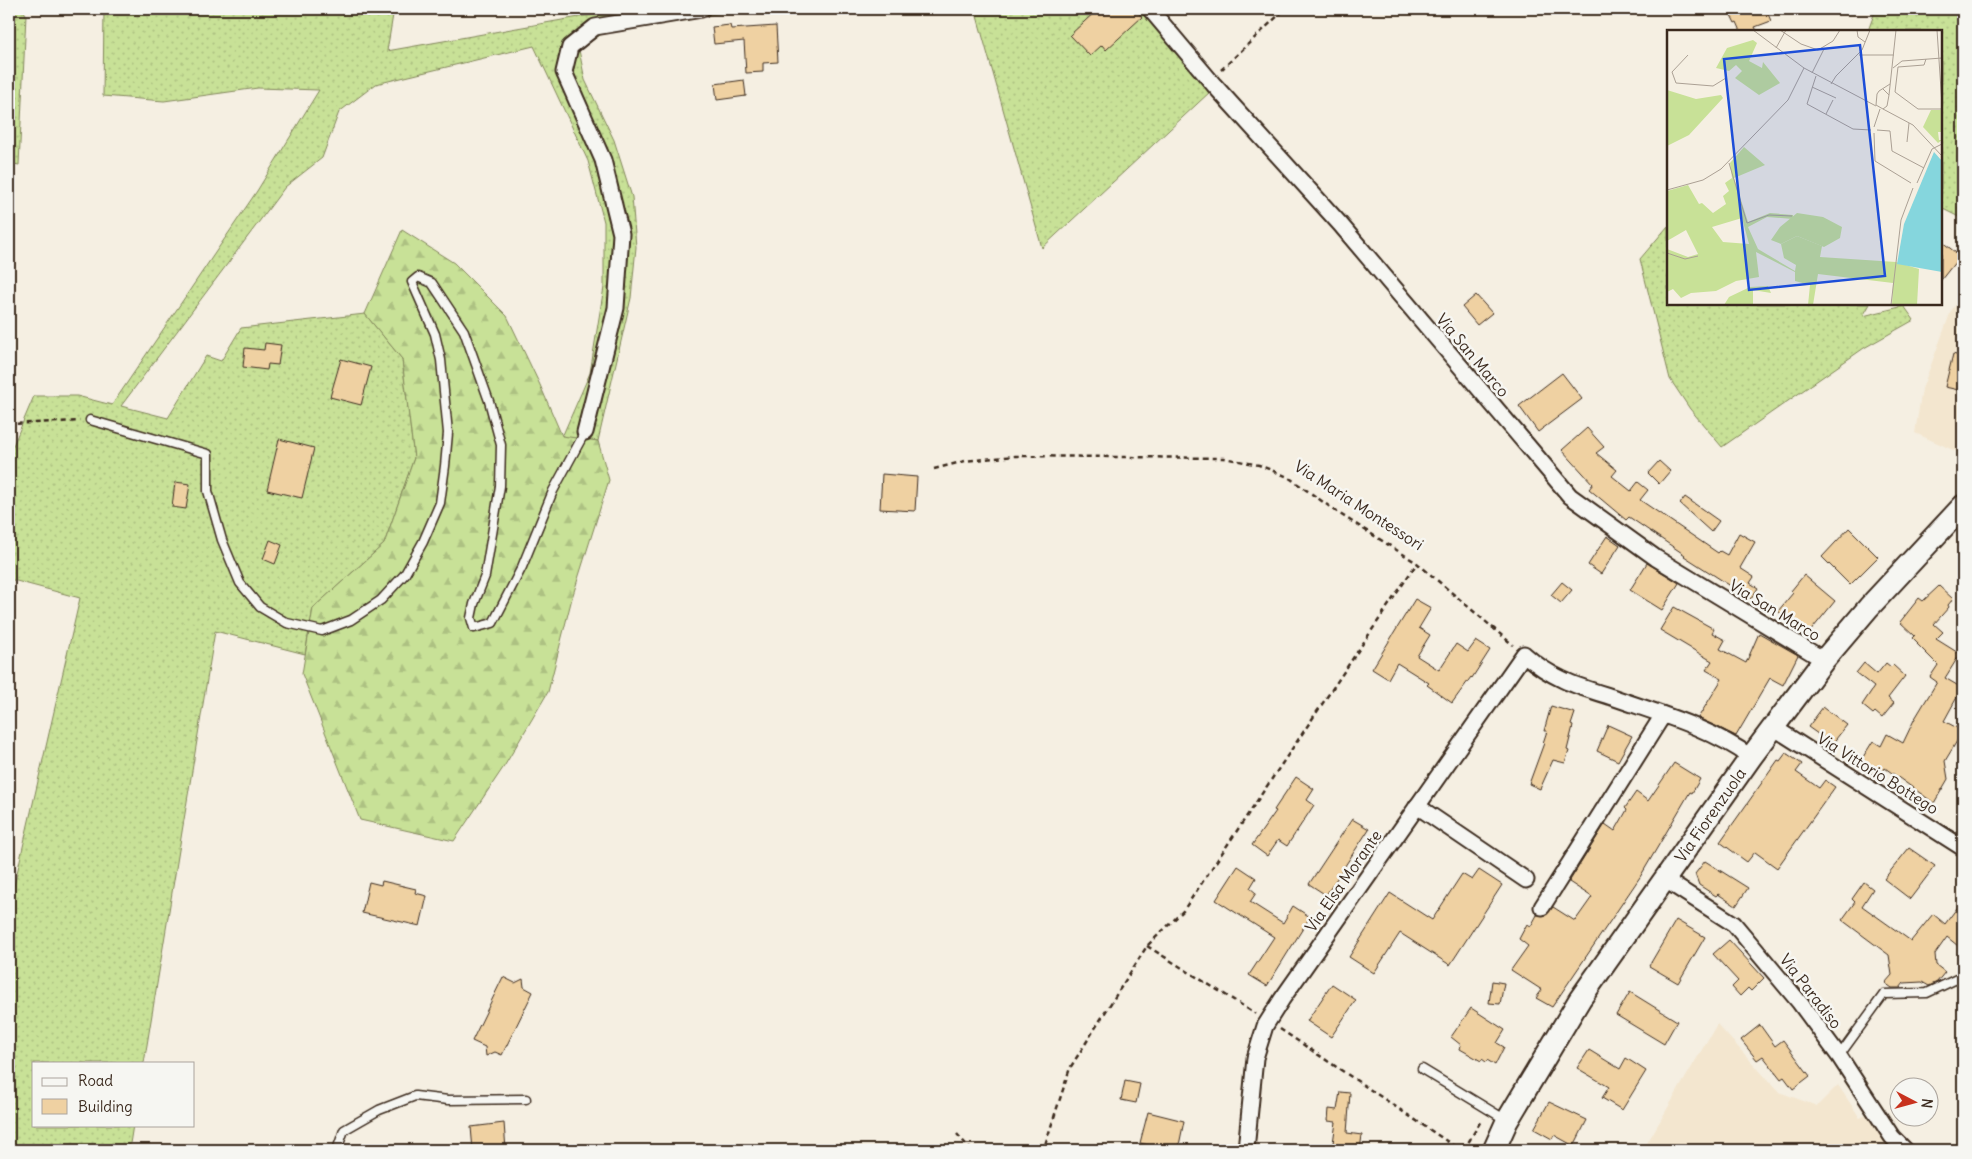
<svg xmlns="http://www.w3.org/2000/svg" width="1972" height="1159" viewBox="0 0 1972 1159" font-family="Delius,sans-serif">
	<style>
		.built { fill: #f3e6cf }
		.grass { fill: url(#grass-dots); stroke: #82865a }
		.forest { fill: url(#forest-firs); stroke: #82865a }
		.building { fill: #efd1a2; stroke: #3b2a1e }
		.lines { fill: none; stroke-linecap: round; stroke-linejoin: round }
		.lane-casing { stroke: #3b2a1e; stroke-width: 11 }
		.street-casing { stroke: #3b2a1e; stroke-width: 19 }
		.secondary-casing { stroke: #3b2a1e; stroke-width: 25 }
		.path { stroke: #3b2a1e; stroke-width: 2.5; stroke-dasharray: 5 4; stroke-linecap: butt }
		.lane { stroke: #f6f6f2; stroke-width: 8 }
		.street { stroke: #f6f6f2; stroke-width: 15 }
		.secondary { stroke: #f6f6f2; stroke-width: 21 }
		.labels { text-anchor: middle; stroke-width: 5; stroke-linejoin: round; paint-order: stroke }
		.street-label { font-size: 16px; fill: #3b2a1e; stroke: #f6f6f2 }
		.inset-road { fill: none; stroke: #aba094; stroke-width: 1 }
		.view { fill: #1d4ed8; fill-opacity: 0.15; stroke: #1d4ed8; stroke-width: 2.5 }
		.inset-edge { fill: none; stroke: #3b2a1e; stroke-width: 2.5 }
	</style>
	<defs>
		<pattern id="grass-dots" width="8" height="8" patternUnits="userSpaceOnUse" patternTransform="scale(1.25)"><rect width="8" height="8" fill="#c8e197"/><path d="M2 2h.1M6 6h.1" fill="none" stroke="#adc182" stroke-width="1.8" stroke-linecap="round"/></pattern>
		<pattern id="forest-firs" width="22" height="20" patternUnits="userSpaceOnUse" patternTransform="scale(1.25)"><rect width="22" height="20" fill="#c8e197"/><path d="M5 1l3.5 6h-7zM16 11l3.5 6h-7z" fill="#adc182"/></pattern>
	</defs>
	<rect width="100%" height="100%" fill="#f5efe2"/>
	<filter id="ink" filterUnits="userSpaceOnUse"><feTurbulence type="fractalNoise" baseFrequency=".02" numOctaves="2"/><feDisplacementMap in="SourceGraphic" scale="10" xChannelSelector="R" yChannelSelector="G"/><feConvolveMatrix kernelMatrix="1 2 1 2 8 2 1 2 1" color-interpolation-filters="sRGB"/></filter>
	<g filter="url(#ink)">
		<g class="built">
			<polygon points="1963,295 1963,453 1962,454 1915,433 1922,389 1951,311"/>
			<polygon points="1717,1024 1779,1092 1817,1106 1838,1085 1860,1118 1872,1112 1888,1140 1886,1150 1643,1150"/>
		</g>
		<g class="grass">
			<polygon points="9,9 23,9 26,15 19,165 9,163"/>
			<polygon points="104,9 394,9 387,51 613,11 613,9 750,9 607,30 579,50 585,80 614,140 632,197 636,247 631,298 598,441 562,437 590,373 604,287 604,222 588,161 534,46 376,84 339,112 322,158 285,187 121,406 168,418 206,356 221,361 241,328 365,314 402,359 414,458 384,544 313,608 305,654 215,631 144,1063 34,1063 34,1125 133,1125 129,1150 9,1150 9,908 80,598 9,579 9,455 34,396 77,396 112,405 257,191 319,90 258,88 164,101 103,96"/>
			<polygon points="975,9 1140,9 1211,91 1042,248"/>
			<polygon points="1876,9 1963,9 1963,219 1941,208 1941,31 1871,31 1869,28"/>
			<polygon points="1668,226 1668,304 1870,304 1863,316 1904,306 1914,320 1864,348 1722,447 1690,409 1670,379 1640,259"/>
		</g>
		<polygon class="forest" points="402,230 454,263 507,316 540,385 562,436 598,441 609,480 572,598 548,692 505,765 454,841 360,820 302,674 313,608 384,544 414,458 402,359 365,314"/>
		<g class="building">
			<polygon points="1098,9 1135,9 1142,17 1106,50 1102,45 1090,56 1070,35"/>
			<polygon points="1728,9 1766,9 1771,21 1755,27 1757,31 1741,31 1737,22 1735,23"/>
			<polygon points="730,25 731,29 776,26 778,62 763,63 763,72 746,73 744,41 714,44 712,27"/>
			<polygon points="744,80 746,96 717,100 715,84"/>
			<polygon points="1941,241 1960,256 1941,280"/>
			<polygon points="1476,295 1492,313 1477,325 1462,307"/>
			<polygon points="265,343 281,345 278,365 268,364 267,370 243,367 245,348 264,350"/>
			<polygon points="1953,354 1963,357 1963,391 1945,387"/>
			<polygon points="341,359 371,367 361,405 330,397"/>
			<polygon points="1562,373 1582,399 1538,432 1519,406"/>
			<polygon points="1587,428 1604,447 1596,453 1617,470 1612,476 1631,491 1638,482 1648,490 1640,500 1718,553 1720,551 1727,555 1739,533 1755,542 1740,568 1754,577 1750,583 1758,588 1751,599 1684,556 1685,555 1629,517 1626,520 1589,489 1593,484 1562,450"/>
			<polygon points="279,439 314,448 302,498 267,490"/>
			<polygon points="1659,461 1670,471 1659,484 1648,473"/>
			<polygon points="882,474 917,477 915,511 880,509"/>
			<polygon points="175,482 190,484 186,509 172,507"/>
			<polygon points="1685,497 1719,521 1711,532 1680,504"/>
			<polygon points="1849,528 1878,557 1850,585 1822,557"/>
			<polygon points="1607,536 1620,545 1601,574 1588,565"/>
			<polygon points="270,540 282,545 275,564 263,559"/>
			<polygon points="1647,563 1679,583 1662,610 1630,590"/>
			<polygon points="1804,575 1835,601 1809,633 1796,623 1794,625 1778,611 1793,593 1791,591"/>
			<polygon points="1562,582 1572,590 1561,603 1551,595"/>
			<polygon points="1939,586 1953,599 1948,605 1949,607 1934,624 1943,632 1936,639 1960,654 1945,678 1962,688 1944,721 1963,731 1945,761 1948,779 1934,803 1885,768 1879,778 1858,765 1873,741 1881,746 1887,734 1903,743 1914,720 1937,682 1930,677 1938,665 1917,644 1918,643 1913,638 1915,636 1900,622 1919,598 1923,601"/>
			<polygon points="1415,599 1431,608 1419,628 1430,635 1417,656 1439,670 1456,644 1468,652 1476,641 1490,650 1472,678 1471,677 1452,703 1427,685 1429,683 1397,663 1388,679 1372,669"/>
			<polygon points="1674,607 1714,629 1712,633 1725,640 1720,649 1746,663 1759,633 1798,655 1783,685 1770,678 1736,736 1698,718 1722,679 1706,670 1712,661 1660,630"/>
			<polygon points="1864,663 1877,674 1886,663 1891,667 1893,665 1905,676 1888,698 1894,703 1882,718 1875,712 1873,714 1862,705 1874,687 1856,673"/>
			<polygon points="1551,706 1575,713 1571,725 1573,726 1567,750 1569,751 1565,763 1553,760 1540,789 1529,784 1544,743 1543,743 1547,731 1544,731"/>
			<polygon points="1823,707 1847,725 1832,744 1808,727"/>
			<polygon points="1608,725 1632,736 1618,761 1597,751"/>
			<polygon points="1786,753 1802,764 1796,772 1819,788 1825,780 1835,787 1777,868 1755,852 1747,862 1720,842 1778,760 1780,761"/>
			<polygon points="1674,763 1700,779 1692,793 1690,792 1640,877 1552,1007 1536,998 1542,990 1511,970 1528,946 1519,939 1527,924 1531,926 1537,915 1546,915 1553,907 1575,921 1592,897 1569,882 1605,824 1615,831 1627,810 1625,808 1636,792 1648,801"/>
			<polygon points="1296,777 1314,789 1307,800 1314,805 1287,846 1278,840 1267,856 1252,845 1276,811 1274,810"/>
			<polygon points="1352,819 1369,829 1326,895 1309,884"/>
			<polygon points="1909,848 1935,866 1910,899 1884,879"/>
			<polygon points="1705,861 1748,888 1736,906 1718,894 1716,896 1699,885 1695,874"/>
			<polygon points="1238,866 1256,878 1250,888 1256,893 1250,902 1283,923 1293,906 1310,917 1267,986 1249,975 1274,937 1216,900"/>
			<polygon points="1479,870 1502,885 1450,965 1400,933 1374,973 1349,957 1390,893 1432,920 1462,874 1472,880"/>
			<polygon points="382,881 416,889 415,893 427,896 420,926 362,913 369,882 381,885"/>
			<polygon points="1864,882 1873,889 1862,906 1911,941 1933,914 1945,924 1963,900 1963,950 1947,937 1935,954 1936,965 1945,972 1937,982 1929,986 1922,982 1904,983 1900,988 1892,988 1885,983 1892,975 1889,955 1842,920 1855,902 1852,899"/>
			<polygon points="1676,920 1705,937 1678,983 1649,966"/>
			<polygon points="1729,940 1764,978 1751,991 1748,988 1740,996 1732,987 1738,981 1713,954"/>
			<polygon points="503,977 515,983 523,979 524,987 533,992 502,1055 495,1052 486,1056 485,1047 472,1041"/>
			<polygon points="1492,981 1504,983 1500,1004 1489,1003"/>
			<polygon points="1332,984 1356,1000 1331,1037 1307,1021"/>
			<polygon points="1630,992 1677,1021 1664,1044 1616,1015"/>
			<polygon points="1471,1008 1505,1030 1497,1043 1504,1047 1495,1065 1487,1060 1486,1062 1482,1059 1481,1061 1460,1049 1461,1045 1451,1037"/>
			<polygon points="1760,1025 1775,1046 1783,1040 1810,1076 1793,1089 1784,1077 1781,1079 1763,1056 1757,1060 1741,1040"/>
			<polygon points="1589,1050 1620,1069 1626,1058 1646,1071 1622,1110 1602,1098 1609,1087 1577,1068"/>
			<polygon points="1125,1081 1140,1084 1136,1103 1121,1100"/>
			<polygon points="1340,1092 1350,1093 1347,1133 1362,1135 1360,1150 1332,1150 1336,1122 1328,1121 1329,1109 1337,1110"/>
			<polygon points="1549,1102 1587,1120 1574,1146 1554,1135 1552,1139 1534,1129"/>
			<polygon points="1148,1112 1184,1121 1178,1150 1150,1150 1153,1146 1140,1143"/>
			<polygon points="504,1123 506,1150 473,1150 471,1127"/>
		</g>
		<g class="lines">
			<g class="lane-casing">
				<g id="lane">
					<polyline points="90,420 208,454 208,491 222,540 240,583 260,607 287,623 322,631 351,620 381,600 405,574 423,542 440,503 445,466 448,433 441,360 435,334 412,282 418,277 432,283 464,331 489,401 501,445 500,486 485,576 474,604 471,618 474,628 493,623 522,567 553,491 585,432"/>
					<polyline points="1839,1056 1884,994 1927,993 1963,976"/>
					<polyline points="1422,1069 1506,1120"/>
					<polyline points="337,1150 344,1130 379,1110 415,1096 448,1100 526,1099"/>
				</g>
			</g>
			<g class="street-casing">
				<g id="street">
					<polyline points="1150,9 1214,85 1340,224 1570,496 1656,558 1824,660"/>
					<polyline points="585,432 616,308 621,234 603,160 564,72 570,47 595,27 702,9"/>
					<polyline points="1773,727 1963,848"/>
					<polyline points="1417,806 1526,880"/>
					<polyline points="1664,879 1734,924 1800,1003 1839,1056 1892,1137 1905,1150"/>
					<polyline points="1542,907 1663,715"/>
					<path d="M 1246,1150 L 1255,1058 L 1265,1026 L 1282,999 L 1524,654 C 1552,679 1577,686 1612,697 C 1660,714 1709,727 1751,757"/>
				</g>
			</g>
			<g class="secondary-casing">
				<polyline id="secondary" points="1494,1150 1507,1121 1580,999 1751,757 1824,660 1869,607 1963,506"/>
			</g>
			<g class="path">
				<polyline points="1221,70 1285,9"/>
				<polyline points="9,426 10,424 80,421"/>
				<polyline points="934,469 965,461 1015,456 1224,458 1259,465 1288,477 1340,514 1417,563 1513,645"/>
				<polyline points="1147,946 1256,1014"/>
				<polyline points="1280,1029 1460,1150"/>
				<polyline points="957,1134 971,1150"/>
				<polyline points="1040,1150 1044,1148 1070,1068 1147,946 1183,911 1417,563"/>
				<polyline points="1464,1150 1482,1119"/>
			</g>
			<use href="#lane" class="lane"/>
			<use href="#street" class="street"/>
			<use href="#secondary" class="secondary"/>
		</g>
	</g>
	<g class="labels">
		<g class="street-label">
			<text transform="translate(1473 355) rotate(50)" y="6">Via San Marco</text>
			<text transform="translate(1359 505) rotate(33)" y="6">Via Maria Montessori</text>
			<text transform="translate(1775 610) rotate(31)" y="6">Via San Marco</text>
			<text transform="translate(1878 773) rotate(32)" y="6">Via Vittorio Bottego</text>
			<text transform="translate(1710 815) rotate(-55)" y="6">Via Fiorenzuola</text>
			<text transform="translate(1343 881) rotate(-55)" y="6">Via Elsa Morante</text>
			<text transform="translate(1811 991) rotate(52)" y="6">Via Paradiso</text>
		</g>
	</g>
	<g transform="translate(1667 30)">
		<rect width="275" height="275" fill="#f5efe2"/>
		<path d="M 86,10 L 90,13 L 82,31 L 95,38 L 96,32 L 113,53 L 92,65 L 68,48 L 75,41 L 69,35 L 62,41 L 49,38 L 60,18 ZM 0,60 L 29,69 L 54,65 L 56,68 L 22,105 L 0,116 ZM 77,117 L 98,135 L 67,148 L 81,192 L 103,183 L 126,185 L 126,189 L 100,187 L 81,197 L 91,219 L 128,241 L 129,235 L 117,228 L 114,214 L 130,206 L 155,216 L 153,227 L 229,232 L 252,239 L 250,275 L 225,275 L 226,253 L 151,244 L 146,275 L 141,275 L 143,255 L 128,251 L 128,242 L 89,222 L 92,247 L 69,251 L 49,261 L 24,263 L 14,268 L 6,259 L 0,262 L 0,219 L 21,227 L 31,224 L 19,200 L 0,211 L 0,161 L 21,155 L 32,174 L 35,173 L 46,183 L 59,174 L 56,166 L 62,161 L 58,153 L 65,148 L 63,133 ZM 75,188 L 82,214 L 56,212 L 45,197 ZM 101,256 L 104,263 L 86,260 L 86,275 L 57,275 L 62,267 L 83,257 Z" fill="#c8e197" fill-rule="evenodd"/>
		<path d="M 130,183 L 156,187 L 175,197 L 173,208 L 157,217 L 130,206 L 114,214 L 104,210 L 113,197 Z" fill="#c8e197"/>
		<path d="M 264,80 L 274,80 L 275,102 L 271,102 L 272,110 L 275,110 L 271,113 L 256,97 Z" fill="#c8e197"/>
		<path d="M 267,122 L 275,131 L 275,242 L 230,234 L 237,194 Z" fill="#85d6dd"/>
		<path class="inset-road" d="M 86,0 L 137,38 L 209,76M 113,0 L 134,14 L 151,20 L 166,11 L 173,0M 190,0 L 191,7 L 198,12M 270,0 L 275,75M 109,18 L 119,0M 21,25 L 5,42 L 9,53 L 46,56 L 59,48M 192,25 L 227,25M 259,29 L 257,35 L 231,37 L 228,62 L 251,79 L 275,79M 226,38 L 235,31 L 275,28M 145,43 L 157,19M 149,46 L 140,74 L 186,99 L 204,100M 164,54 L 169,46 L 195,20 L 203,0M 145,57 L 169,68M 216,59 L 222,65 L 220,76 L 216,79 L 209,75 L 210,64 L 212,61 L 223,54M 222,65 L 229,0M 216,79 L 246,95 L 275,126M 159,84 L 166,70M 207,97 L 213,79M 210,100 L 223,101 L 225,121 L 257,138M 207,103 L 208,131 L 244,153M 240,112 L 242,93M 62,133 L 80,193 L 102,185 L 125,186M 250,153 L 265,119 L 275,114M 0,160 L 36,150 L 54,139 L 121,70 L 137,38M 0,223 L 18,229 L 31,226M 224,275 L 234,190 L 246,158"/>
		<path class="view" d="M 193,15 L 218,246 L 82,260 L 57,29 Z"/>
		<rect width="275" height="275" class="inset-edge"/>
	</g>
	<rect width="1972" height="1159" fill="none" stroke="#f6f6f2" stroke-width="30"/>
	<rect x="15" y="15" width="1942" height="1129" fill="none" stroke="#3b2a1e" stroke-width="2" filter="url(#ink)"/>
	<rect x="32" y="1062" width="162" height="65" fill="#f6f6f2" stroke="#aba49d"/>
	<rect x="42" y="1078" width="25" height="8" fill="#f6f6f2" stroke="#aba49d"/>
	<text x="78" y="1086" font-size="15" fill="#3b2a1e">Road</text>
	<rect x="42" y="1099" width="25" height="15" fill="#efd1a2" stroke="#aba49d"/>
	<text x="78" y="1112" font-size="15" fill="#3b2a1e">Building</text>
	<g transform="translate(1914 1102) rotate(96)"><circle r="24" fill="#f6f6f2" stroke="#aba49d"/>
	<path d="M0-4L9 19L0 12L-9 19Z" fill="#c8321e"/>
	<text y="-8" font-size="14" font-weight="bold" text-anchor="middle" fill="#3b2a1e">N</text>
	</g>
</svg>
